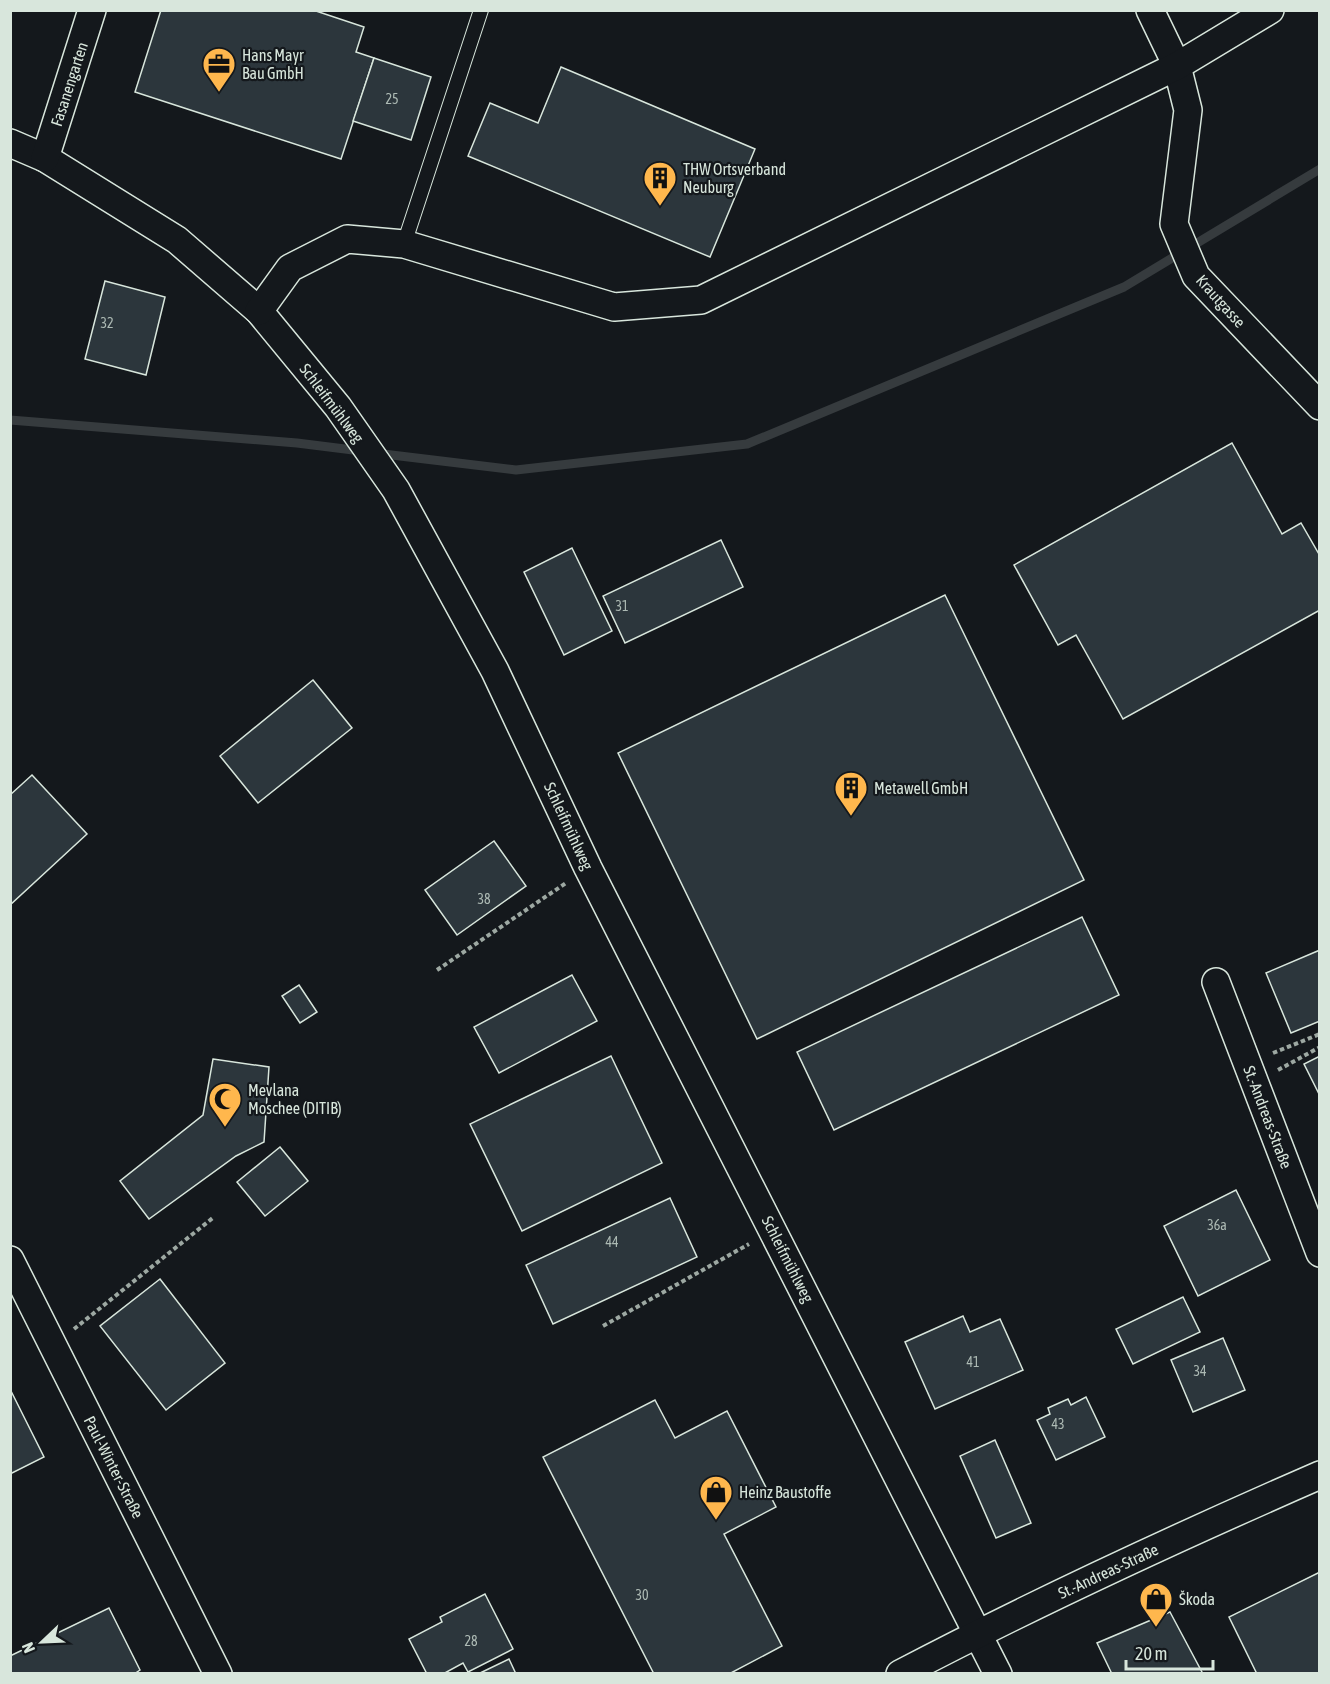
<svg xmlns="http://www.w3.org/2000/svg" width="1330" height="1684" viewBox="0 0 1330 1684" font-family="'Asap Condensed',sans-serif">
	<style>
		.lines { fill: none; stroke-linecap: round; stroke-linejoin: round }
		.stream { stroke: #363b3e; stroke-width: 9 }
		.building { fill: #2c363c; stroke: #d8e6dc; stroke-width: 1.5 }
		.lane-casing { stroke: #d8e6dc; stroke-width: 16 }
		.street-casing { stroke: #d8e6dc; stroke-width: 30 }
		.path { stroke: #9da8a2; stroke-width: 4; stroke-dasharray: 4.5 3; stroke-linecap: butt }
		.lane { stroke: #14181c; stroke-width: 14 }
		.street { stroke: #14181c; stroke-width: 27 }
		.labels { text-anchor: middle; stroke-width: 4.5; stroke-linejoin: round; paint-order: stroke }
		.number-label { font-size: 14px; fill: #adbab4 }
		.poi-label { font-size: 16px; fill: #d8e6dc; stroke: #14181c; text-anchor: start }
		.street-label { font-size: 16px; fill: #d8e6dc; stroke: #14181c }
	</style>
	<rect width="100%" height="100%" fill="#14181c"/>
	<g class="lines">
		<g class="stream">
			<polyline points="10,420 297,443 361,451"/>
			<polyline points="375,453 516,470 747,444 1124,287 1320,169"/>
		</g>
	</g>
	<g class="building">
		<polygon points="161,10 313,10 364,27 356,52 374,58 341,159 135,92"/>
		<polygon points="374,58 431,77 411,140 353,121"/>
		<polygon points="561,67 755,149 710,257 468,156 490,103 538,123"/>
		<polygon points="105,281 165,297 146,375 85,359"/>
		<polygon points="1232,443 1282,534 1301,523 1320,556 1320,610 1123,719 1076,635 1058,645 1014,565"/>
		<polygon points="721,540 743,587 625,643 603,596"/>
		<polygon points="572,548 612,631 564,655 524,572"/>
		<polygon points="945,595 1084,880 757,1039 618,753"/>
		<polygon points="313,680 352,728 258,803 220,756"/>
		<polygon points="32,775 87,834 10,905 10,795"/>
		<polygon points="494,841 526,886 457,935 425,890"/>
		<polygon points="1082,917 1119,995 834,1130 797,1052"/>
		<polygon points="1320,950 1320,1021 1291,1033 1266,973"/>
		<polygon points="572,975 597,1021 499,1073 474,1027"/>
		<polygon points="299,985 317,1012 300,1023 282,996"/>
		<polygon points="611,1056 662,1163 522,1231 470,1124"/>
		<polygon points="1320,1056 1320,1096 1304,1064"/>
		<polygon points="213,1059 269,1067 264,1142 236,1156 149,1219 120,1181 203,1115"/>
		<polygon points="280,1147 308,1181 265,1216 237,1182"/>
		<polygon points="1236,1190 1270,1260 1198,1296 1164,1226"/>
		<polygon points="670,1198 697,1257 553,1324 526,1265"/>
		<polygon points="160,1279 225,1363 166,1410 100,1326"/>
		<polygon points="1183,1297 1200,1332 1133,1364 1116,1329"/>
		<polygon points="963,1316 970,1332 1000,1319 1023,1370 935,1409 905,1342"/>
		<polygon points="1223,1338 1245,1390 1193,1412 1171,1360"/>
		<polygon points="10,1389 44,1457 10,1474"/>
		<polygon points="1086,1397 1105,1437 1056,1460 1037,1420 1050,1414 1048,1408 1068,1399 1071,1405"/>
		<polygon points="655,1400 675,1438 727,1411 776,1507 724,1534 782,1646 729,1674 654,1674 543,1457"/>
		<polygon points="995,1440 1031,1523 996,1538 960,1456"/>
		<polygon points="1320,1572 1320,1674 1257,1674 1229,1617"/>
		<polygon points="485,1594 513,1649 468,1672 463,1663 443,1674 427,1674 409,1639 442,1622 440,1617"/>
		<polygon points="109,1608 140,1670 134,1674 10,1674 10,1656"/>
		<polygon points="1170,1612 1203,1674 1112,1674 1097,1643"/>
		<polygon points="509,1659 516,1674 478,1674"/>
	</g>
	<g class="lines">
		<g class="lane-casing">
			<polyline id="lane" points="404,244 481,10"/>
		</g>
		<g class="street-casing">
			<g id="street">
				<polyline points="1150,10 1177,66 1188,110 1174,224 1196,276 1320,406"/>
				<polyline points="10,143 45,158 177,240 259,311 338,407 396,490 495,671 588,868 998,1674"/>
				<polyline points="45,158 92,10"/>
				<polyline points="259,311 290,268 347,239 404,244 614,307 701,300 1177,66 1270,10"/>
				<polyline points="1216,982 1320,1253"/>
				<polyline points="10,1260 218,1674"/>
				<path d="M 900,1674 C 1037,1602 1178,1537 1320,1475"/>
			</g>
		</g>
		<g class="path">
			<polyline points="437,970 566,883"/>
			<polyline points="1273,1053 1320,1034"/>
			<polyline points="1278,1070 1320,1047"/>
			<polyline points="603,1326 749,1244"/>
			<polyline points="74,1329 214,1217"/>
		</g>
		<use href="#lane" class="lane"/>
		<use href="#street" class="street"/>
	</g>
	<defs>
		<g id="office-pin" transform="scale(1.725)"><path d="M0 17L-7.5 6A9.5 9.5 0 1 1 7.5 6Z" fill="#ffb74d" stroke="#14181c"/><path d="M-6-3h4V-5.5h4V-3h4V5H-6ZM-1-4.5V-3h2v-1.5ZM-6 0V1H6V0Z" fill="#111"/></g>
		<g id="building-pin" transform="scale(1.725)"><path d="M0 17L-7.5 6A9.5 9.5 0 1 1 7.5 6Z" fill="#ffb74d" stroke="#14181c"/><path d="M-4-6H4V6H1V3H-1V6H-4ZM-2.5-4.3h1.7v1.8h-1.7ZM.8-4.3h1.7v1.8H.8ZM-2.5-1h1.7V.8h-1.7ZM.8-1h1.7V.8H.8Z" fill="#111"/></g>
		<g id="mosque-pin" transform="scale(1.725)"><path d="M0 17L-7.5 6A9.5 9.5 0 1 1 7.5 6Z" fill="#ffb74d" stroke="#14181c"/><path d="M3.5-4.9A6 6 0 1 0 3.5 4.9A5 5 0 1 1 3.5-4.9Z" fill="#111"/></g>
		<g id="shop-pin" transform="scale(1.725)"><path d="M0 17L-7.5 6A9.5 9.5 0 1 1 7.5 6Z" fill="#ffb74d" stroke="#14181c"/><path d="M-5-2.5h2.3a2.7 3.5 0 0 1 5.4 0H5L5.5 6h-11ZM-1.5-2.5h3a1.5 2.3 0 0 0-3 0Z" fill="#111"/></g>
	</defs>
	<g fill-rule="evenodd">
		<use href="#office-pin" x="219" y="64"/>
		<use href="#building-pin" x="660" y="178"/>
		<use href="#building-pin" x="851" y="788"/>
		<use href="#mosque-pin" x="225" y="1099"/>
		<use href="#shop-pin" x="716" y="1492"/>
		<use href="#shop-pin" x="1156" y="1599"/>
	</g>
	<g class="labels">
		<g class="number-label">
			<text x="392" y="104">25</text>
			<text x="107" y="328">32</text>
			<text x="622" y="611">31</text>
			<text x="484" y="904">38</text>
			<text x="1217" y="1230">36a</text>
			<text x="612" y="1247">44</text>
			<text x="973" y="1367">41</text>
			<text x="1200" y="1376">34</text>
			<text x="1058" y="1429">43</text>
			<text x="642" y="1600">30</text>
			<text x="471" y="1646">28</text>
		</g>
		<g class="poi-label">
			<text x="242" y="61">Hans Mayr<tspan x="242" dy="18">Bau GmbH</tspan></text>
			<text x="683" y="175">THW Ortsverband<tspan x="683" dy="18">Neuburg</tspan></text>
			<text x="874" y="794">Metawell GmbH</text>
			<text x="248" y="1096">Mevlana<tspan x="248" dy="18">Moschee (DITIB)</tspan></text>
			<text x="739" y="1498">Heinz Baustoffe</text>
			<text x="1179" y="1605">Škoda</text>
		</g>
		<g class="street-label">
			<text transform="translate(69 84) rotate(-72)" y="6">Fasanengarten</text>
			<text transform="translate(1221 301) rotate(48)" y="6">Krautgasse</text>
			<text transform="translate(332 403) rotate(53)" y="6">Schleifmühlweg</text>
			<text transform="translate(569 826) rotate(65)" y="6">Schleifmühlweg</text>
			<text transform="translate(1268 1117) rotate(69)" y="6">St.-Andreas-Straße</text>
			<text transform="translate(788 1259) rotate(63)" y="6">Schleifmühlweg</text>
			<text transform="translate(114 1467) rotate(63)" y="6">Paul-Winter-Straße</text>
			<text transform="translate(1108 1571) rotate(-25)" y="6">St.-Andreas-Straße</text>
		</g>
	</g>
	<rect width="1330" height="1684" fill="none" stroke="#d8e6dc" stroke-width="24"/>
	<g transform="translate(42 1642) rotate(247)" stroke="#14181c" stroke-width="4.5" paint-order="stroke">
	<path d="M0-4.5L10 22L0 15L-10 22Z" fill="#d8e6dc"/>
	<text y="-9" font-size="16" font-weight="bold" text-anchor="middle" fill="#d8e6dc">N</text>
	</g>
	<path d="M1126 1660v9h87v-9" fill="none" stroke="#d8e6dc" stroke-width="3"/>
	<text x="1135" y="1660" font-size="18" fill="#d8e6dc" stroke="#14181c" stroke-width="4.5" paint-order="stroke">20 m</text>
</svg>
